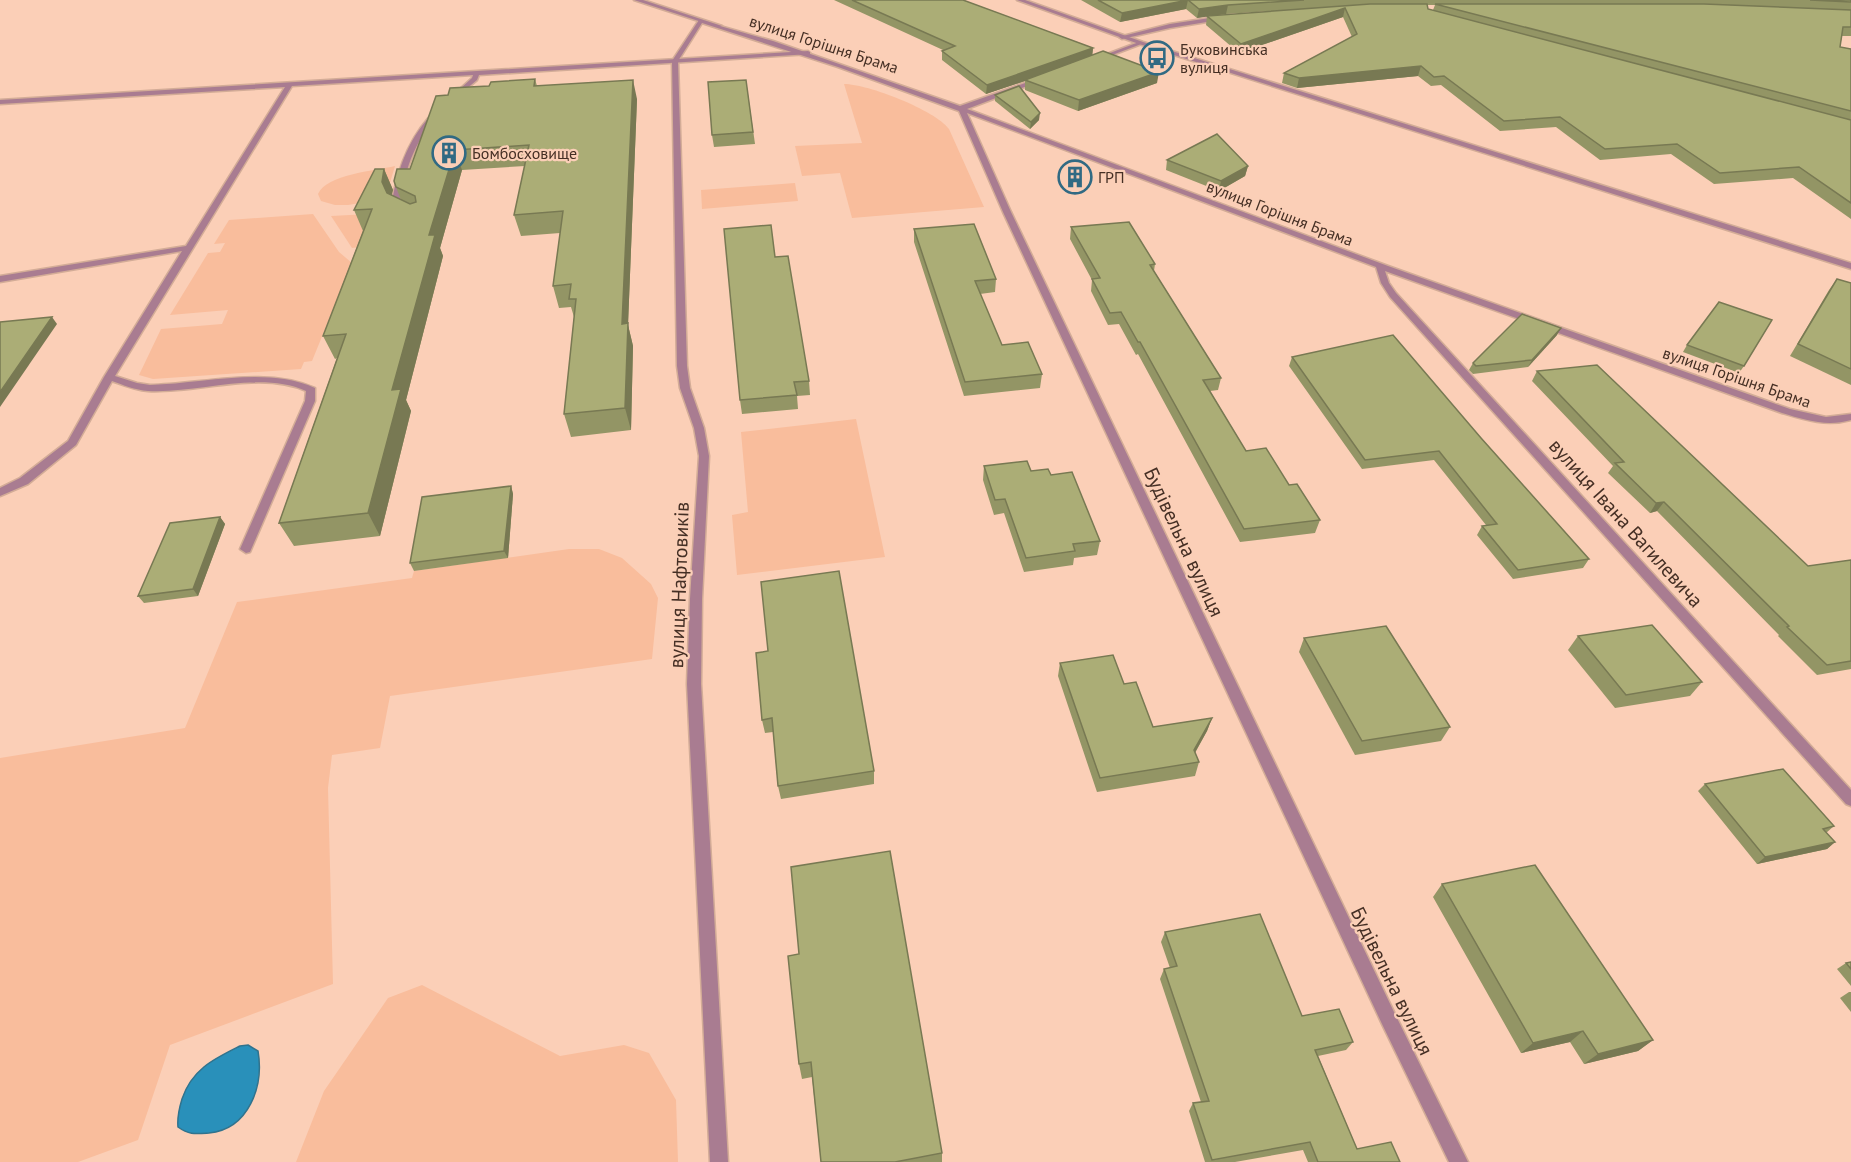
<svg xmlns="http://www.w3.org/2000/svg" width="1851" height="1162" viewBox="0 0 1851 1162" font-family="'PT Sans',sans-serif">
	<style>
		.green { fill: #f9bd9c }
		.water { fill: #2990ba; stroke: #31738d; stroke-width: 1.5 }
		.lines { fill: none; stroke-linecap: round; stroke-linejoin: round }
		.service-casing { stroke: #d3ac97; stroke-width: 3 }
		.minor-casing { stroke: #d3ac97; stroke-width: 3 }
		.tertiary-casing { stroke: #d3ac97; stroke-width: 3 }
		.service { fill: #a97c91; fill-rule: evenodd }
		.minor { fill: #a97c91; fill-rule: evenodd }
		.tertiary { fill: #a97c91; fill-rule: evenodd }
		.wall { fill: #939565; fill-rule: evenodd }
		.shaded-wall { fill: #787953 }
		.building { fill: #abad76; stroke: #787953; stroke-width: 1.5 }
		.labels { text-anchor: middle; stroke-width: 4.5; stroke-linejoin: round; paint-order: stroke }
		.far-street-label { font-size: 16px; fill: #452f24; stroke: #fbcfb7 }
		.far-poi-label { font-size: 16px; fill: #452f24; stroke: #fbcfb7; text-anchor: start }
		.street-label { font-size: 20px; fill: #452f24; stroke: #fbcfb7 }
	</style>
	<rect width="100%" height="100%" fill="#fbcfb7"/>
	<g class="green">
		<path d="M 844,84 C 868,84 935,110 949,129 L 984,207 L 852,218 L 840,173 L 802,176 L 795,146 L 862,143 Z"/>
		<path d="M 395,166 L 385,199 L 348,205 L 335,205 L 321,201 L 318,194 C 327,174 374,171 395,166 Z"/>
		<polygon points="795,183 798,201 702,209 701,190"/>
		<polygon points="388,213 397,242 352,248 331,216"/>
		<polygon points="313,214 339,252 352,263 312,361 304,362 301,369 153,379 139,375 161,329 222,324 228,310 170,315 208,253 220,252 225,243 214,244 229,220"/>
		<polygon points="856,419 885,557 737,575 732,515 748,512 741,432"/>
		<polygon points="569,549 599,549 622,558 651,584 658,598 652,659 390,696 380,748 332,755 328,788 333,984 170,1045 138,1140 78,1162 0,1162 0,758 185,728 237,602 412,578 414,571"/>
		<polygon points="422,985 560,1056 624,1045 649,1053 676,1100 678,1162 296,1162 324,1091 388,998"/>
	</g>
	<path class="water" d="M 248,1045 L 258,1051 C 264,1086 249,1129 209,1133 C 195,1134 189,1135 178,1127 C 177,1117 179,1109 182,1099 C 192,1069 214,1059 240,1046 Z"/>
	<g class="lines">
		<g class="service-casing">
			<g id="service">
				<polygon points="634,0 643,0 722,26 717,27"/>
				<path d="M 808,51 L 810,52 L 810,54 L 479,75 L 477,80 L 453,100 L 450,98 L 451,97 L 472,78 L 473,75 L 292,86 L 115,376 L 137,383 L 150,385 C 202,384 266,366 315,388 L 315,401 L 250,552 L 246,553 L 240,549 L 305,401 L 306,391 C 260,370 197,394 148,391 C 135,390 123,385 112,381 L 76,445 L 28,484 L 0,496 L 0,488 L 20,478 L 68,441 L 104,377 L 182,251 L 0,282 L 0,276 L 186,246 L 285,87 L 0,104 L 0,100 Z"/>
				<path d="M 436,110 L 441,111 C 416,140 406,164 400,202 L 406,212 L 399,214 L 392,202 C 398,167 410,135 436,110 Z"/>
			</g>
		</g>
		<g class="minor-casing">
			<g id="minor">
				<polygon points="1223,16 1225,19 1170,28 1122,39 1119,37 1170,24"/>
				<path d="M 699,20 L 773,41 L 960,106 L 1039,78 L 1043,78 L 1043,80 L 967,109 L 1388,266 L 1790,409 L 1826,417 L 1851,414 L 1851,420 C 1827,427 1805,420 1782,413 L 1385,271 L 1389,283 L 1396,293 L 1851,790 L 1851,806 L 1846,804 L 1390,297 L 1381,283 L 1376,267 L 967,113 L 1011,212 L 1394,1012 L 1468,1162 L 1449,1162 L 1382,1024 L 1003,212 L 959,111 L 838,67 L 702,23 L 678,61 L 687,366 L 690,388 L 704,428 L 709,456 L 702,599 L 701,684 L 728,1162 L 710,1162 L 687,684 L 690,599 L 699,456 L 694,428 L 680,388 L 677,366 L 672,61 Z"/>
				<polygon points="1139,42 1144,43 1099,60 1094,59"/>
			</g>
		</g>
		<g class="tertiary-casing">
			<polygon id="tertiary" points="1017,0 1025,0 1143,42 1851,263 1851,269 1139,44"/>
		</g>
		<use href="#service" class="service"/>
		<use href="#minor" class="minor"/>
		<use href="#tertiary" class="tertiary"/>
	</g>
	<g class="wall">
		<polygon points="834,0 963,0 1093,48 1092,56 1157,83 1078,111 1025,90 1025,81 986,94 942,60 942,51 943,50"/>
		<path d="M 1081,0 L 1851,0 L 1851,36 L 1842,36 L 1840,47 L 1851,49 L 1851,219 L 1793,178 L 1714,184 L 1671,154 L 1600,160 L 1556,127 L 1500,131 L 1441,85 L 1431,86 L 1418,76 L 1297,88 L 1282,83 L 1284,73 L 1352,37 L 1343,17 L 1239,53 L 1206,25 L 1207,16 L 1197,18 L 1186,9 L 1120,22 ZM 1427,5 L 1435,5 L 1433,10 L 1428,9 ZM 1334,7 L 1212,16 L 1226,14 Z"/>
		<polygon points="535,79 537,86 637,99 628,325 633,346 631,430 571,437 564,414 574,317 571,307 559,308 553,286 560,233 521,236 514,215 525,166 462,170 440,248 443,256 406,400 411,411 380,536 294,546 279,523 337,358 335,359 323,336 363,231 354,210 384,169 393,190 391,195 401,200 396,187 410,169 448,95 489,86"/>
		<polygon points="746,80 755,144 714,147 712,135"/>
		<polygon points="995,95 1039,120 1030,129 995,101"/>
		<polygon points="1167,160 1248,166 1245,176 1219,191 1166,170"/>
		<polygon points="1071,227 1155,264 1154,271 1221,378 1218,390 1210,391 1246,451 1289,485 1320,520 1315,533 1240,542 1138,354 1136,355 1119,324 1108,325 1091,291 1092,280 1070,239"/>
		<polygon points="914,229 996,279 995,292 980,294 1002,345 1042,374 1040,388 964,396 914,242"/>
		<polygon points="775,257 809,381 810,395 797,396 798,409 742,414 740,400"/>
		<polygon points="1837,279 1851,283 1851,385 1790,356 1829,290"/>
		<polygon points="1557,335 1528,367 1473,374 1469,370 1473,363"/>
		<polygon points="1687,345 1744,366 1739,373 1683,352"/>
		<polygon points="1292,357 1481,438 1589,559 1583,568 1513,579 1477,535 1482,526 1486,525 1434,460 1362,469 1289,366"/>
		<polygon points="1537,371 1808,566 1851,560 1851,669 1817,675 1778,636 1779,635 1657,511 1650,513 1608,473 1613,466 1532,381"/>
		<polygon points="984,466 1031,471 1051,475 1100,541 1097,555 1074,558 1073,565 1024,572 1004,513 994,515 983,480"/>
		<polygon points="511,486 513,494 508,558 414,571 410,563"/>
		<polygon points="220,517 225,524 198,596 144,603 138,596"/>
		<polygon points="1578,636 1702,682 1690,696 1615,708 1568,650"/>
		<polygon points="1304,638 1450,727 1441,741 1355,755 1299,652"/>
		<polygon points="756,653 874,771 874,784 781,799 778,786 773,732 765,733 762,720"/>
		<polygon points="1060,663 1124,684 1153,727 1212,718 1207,731 1195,753 1199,762 1195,776 1097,792 1058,676"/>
		<polygon points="1705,784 1834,826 1826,833 1835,842 1827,849 1757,864 1698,791"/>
		<polygon points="1442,884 1653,1040 1638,1051 1584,1064 1570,1042 1521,1053 1433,897"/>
		<polygon points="1165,932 1302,1016 1353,1042 1346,1050 1318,1056 1357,1149 1400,1162 1308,1162 1303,1150 1235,1162 1205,1162 1189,1111 1193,1103 1201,1102 1160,979 1164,969 1170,968 1161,942"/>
		<polygon points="788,956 942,1153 942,1162 821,1162 812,1077 802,1079 799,1064"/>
		<polygon points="1851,962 1851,986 1837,969 1846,963"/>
		<polygon points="1849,992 1851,992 1851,1012 1840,998"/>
	</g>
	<g class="shaded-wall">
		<polygon points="1188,0 1186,9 1120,22 1122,13"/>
		<polygon points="1228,5 1226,14 1197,18 1199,9"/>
		<polygon points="1345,8 1343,17 1239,53 1241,44"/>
		<polygon points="1093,48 1092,58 1025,80 1025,81 986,94 987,85"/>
		<polygon points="1421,66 1418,76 1297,88 1299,78"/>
		<polygon points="1159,72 1157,83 1078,111 1079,100"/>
		<polygon points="633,80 637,99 628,325 633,346 631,430 625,408 622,324"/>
		<polygon points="1040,113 1039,120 1030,129 1031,122"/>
		<polygon points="455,150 462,170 440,248 443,256 406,400 411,411 380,536 368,513 392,390 429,235"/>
		<polygon points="1248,166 1245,176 1219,191 1221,181"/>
		<polygon points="384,169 393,190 390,203 382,182"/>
		<polygon points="52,317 57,324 0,407 0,392"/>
		<polygon points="1561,328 1557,335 1528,367 1532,360"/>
		<polygon points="511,486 513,494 508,558 504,551"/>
		<polygon points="1664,502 1657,511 1650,513 1656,503"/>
		<polygon points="220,517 225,524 198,596 193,589"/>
		<polygon points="1212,718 1207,731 1189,763 1194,750"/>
		<polygon points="1835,842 1827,849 1757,864 1765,857"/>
		<polygon points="1583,1031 1570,1042 1521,1053 1533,1043"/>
		<polygon points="1653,1040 1638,1051 1584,1064 1598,1054"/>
	</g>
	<g class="building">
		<polygon points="852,0 963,0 1093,48 987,85 942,51 955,46"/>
		<polygon points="1098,0 1304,0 1228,5 1199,9 1188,0 1122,13"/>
		<polygon points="1810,0 1851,0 1851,2"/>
		<polygon points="1370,4 1427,4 1428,9 1851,120 1851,203 1799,167 1720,173 1677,144 1605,149 1560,117 1504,121 1444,76 1434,77 1421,66 1299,78 1284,73 1357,34 1345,8 1241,44 1207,16"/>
		<polygon points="1435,4 1704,4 1851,10 1851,27 1843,27 1840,47 1851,49 1851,111"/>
		<polygon points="1103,51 1159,72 1079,100 1025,80"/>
		<polygon points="535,79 534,86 633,80 622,324 628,323 625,408 564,414 576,299 569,299 571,284 553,286 563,211 514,215 529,145 455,150 429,235 435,235 392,390 401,389 368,513 279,523 346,334 323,336 372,209 354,210 375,169 384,169 382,182 387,193 410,204 416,202 415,196 396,187 394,181 397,169 410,169 436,96 448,95 450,88 489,86 491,82"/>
		<polygon points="746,80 753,132 712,135 708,82"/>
		<polygon points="1019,86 1040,113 1031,122 995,95"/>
		<polygon points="1217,134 1248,166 1221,181 1167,160"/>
		<polygon points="1129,222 1155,264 1150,265 1221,378 1203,380 1246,451 1266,448 1289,485 1297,484 1320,520 1244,529 1140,342 1138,342 1121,312 1110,313 1092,279 1100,278 1071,227"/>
		<polygon points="974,224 996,279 975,281 1002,345 1028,342 1042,374 965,382 914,229"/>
		<polygon points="771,225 775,257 788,256 809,381 794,382 797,395 740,400 724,229"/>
		<polygon points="1837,279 1851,283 1851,369 1798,344"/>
		<polygon points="1719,302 1772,320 1744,366 1687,345"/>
		<polygon points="1522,314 1561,328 1532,360 1476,366 1473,363"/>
		<polygon points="52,317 0,392 0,322"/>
		<polygon points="1393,335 1481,438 1589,559 1518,570 1482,526 1497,524 1439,451 1365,460 1292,357"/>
		<polygon points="1597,365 1808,566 1851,560 1851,661 1827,665 1787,627 1789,626 1664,502 1656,503 1615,463 1624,462 1537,371"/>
		<polygon points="1027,461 1031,471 1048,469 1051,475 1072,472 1100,541 1073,544 1075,551 1026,558 1005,499 995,500 984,466"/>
		<polygon points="511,486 504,551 410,563 422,497"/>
		<polygon points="220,517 193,589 138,596 170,523"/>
		<polygon points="839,571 874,771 778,786 772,718 762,720 756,653 768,651 761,582"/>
		<polygon points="1652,625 1702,682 1626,695 1578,636"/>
		<polygon points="1386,626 1450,727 1362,741 1304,638"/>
		<polygon points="1113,655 1124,684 1136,682 1153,727 1212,718 1194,750 1199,762 1100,778 1060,663"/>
		<polygon points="1783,769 1834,826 1823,829 1835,842 1765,857 1705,784"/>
		<polygon points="890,851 942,1153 895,1162 821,1162 811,1062 799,1064 788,956 799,954 791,867"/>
		<polygon points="1535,865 1653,1040 1598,1054 1583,1031 1533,1043 1442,884"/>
		<polygon points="1260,914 1302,1016 1339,1009 1353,1042 1315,1050 1357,1149 1391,1142 1400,1162 1318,1162 1310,1142 1212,1160 1193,1103 1209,1101 1164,969 1177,966 1165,932"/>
		<polygon points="1851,962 1851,969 1846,963"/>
	</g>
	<defs>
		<g id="bus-ring" transform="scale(1.725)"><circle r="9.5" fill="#fbcfb7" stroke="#316a83" stroke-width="1.5"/><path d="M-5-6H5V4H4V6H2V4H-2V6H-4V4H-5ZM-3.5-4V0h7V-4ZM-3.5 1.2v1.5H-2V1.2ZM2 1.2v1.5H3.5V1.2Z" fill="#316a83"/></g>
		<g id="building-ring" transform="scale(1.725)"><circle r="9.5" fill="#fbcfb7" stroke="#316a83" stroke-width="1.5"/><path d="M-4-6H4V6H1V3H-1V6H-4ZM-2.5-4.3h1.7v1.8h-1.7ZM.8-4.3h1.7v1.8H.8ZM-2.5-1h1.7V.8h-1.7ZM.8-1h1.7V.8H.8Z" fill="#316a83"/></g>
	</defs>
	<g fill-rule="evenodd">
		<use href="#bus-ring" x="1157" y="58"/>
		<use href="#building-ring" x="449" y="153"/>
		<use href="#building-ring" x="1075" y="177"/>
	</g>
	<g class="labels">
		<g class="far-street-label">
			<text transform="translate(824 44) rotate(18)" y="6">вулиця Горішня Брама</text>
			<text transform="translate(1280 213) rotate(21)" y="6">вулиця Горішня Брама</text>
			<text transform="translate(1737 377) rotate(19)" y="6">вулиця Горішня Брама</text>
		</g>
		<g class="far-poi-label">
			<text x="1180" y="55">Буковинська<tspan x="1180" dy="18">вулиця</tspan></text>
			<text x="472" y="159">Бомбосховище</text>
			<text x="1098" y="183">ГРП</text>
		</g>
		<g class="street-label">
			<text transform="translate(1626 523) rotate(48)" y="7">вулиця Івана Вагилевича</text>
			<text transform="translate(1184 542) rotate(65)" y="7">Будівельна вулиця</text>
			<text transform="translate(679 585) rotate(-88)" y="7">вулиця Нафтовиків</text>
			<text transform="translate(1392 981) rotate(64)" y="7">Будівельна вулиця</text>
		</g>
	</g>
</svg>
